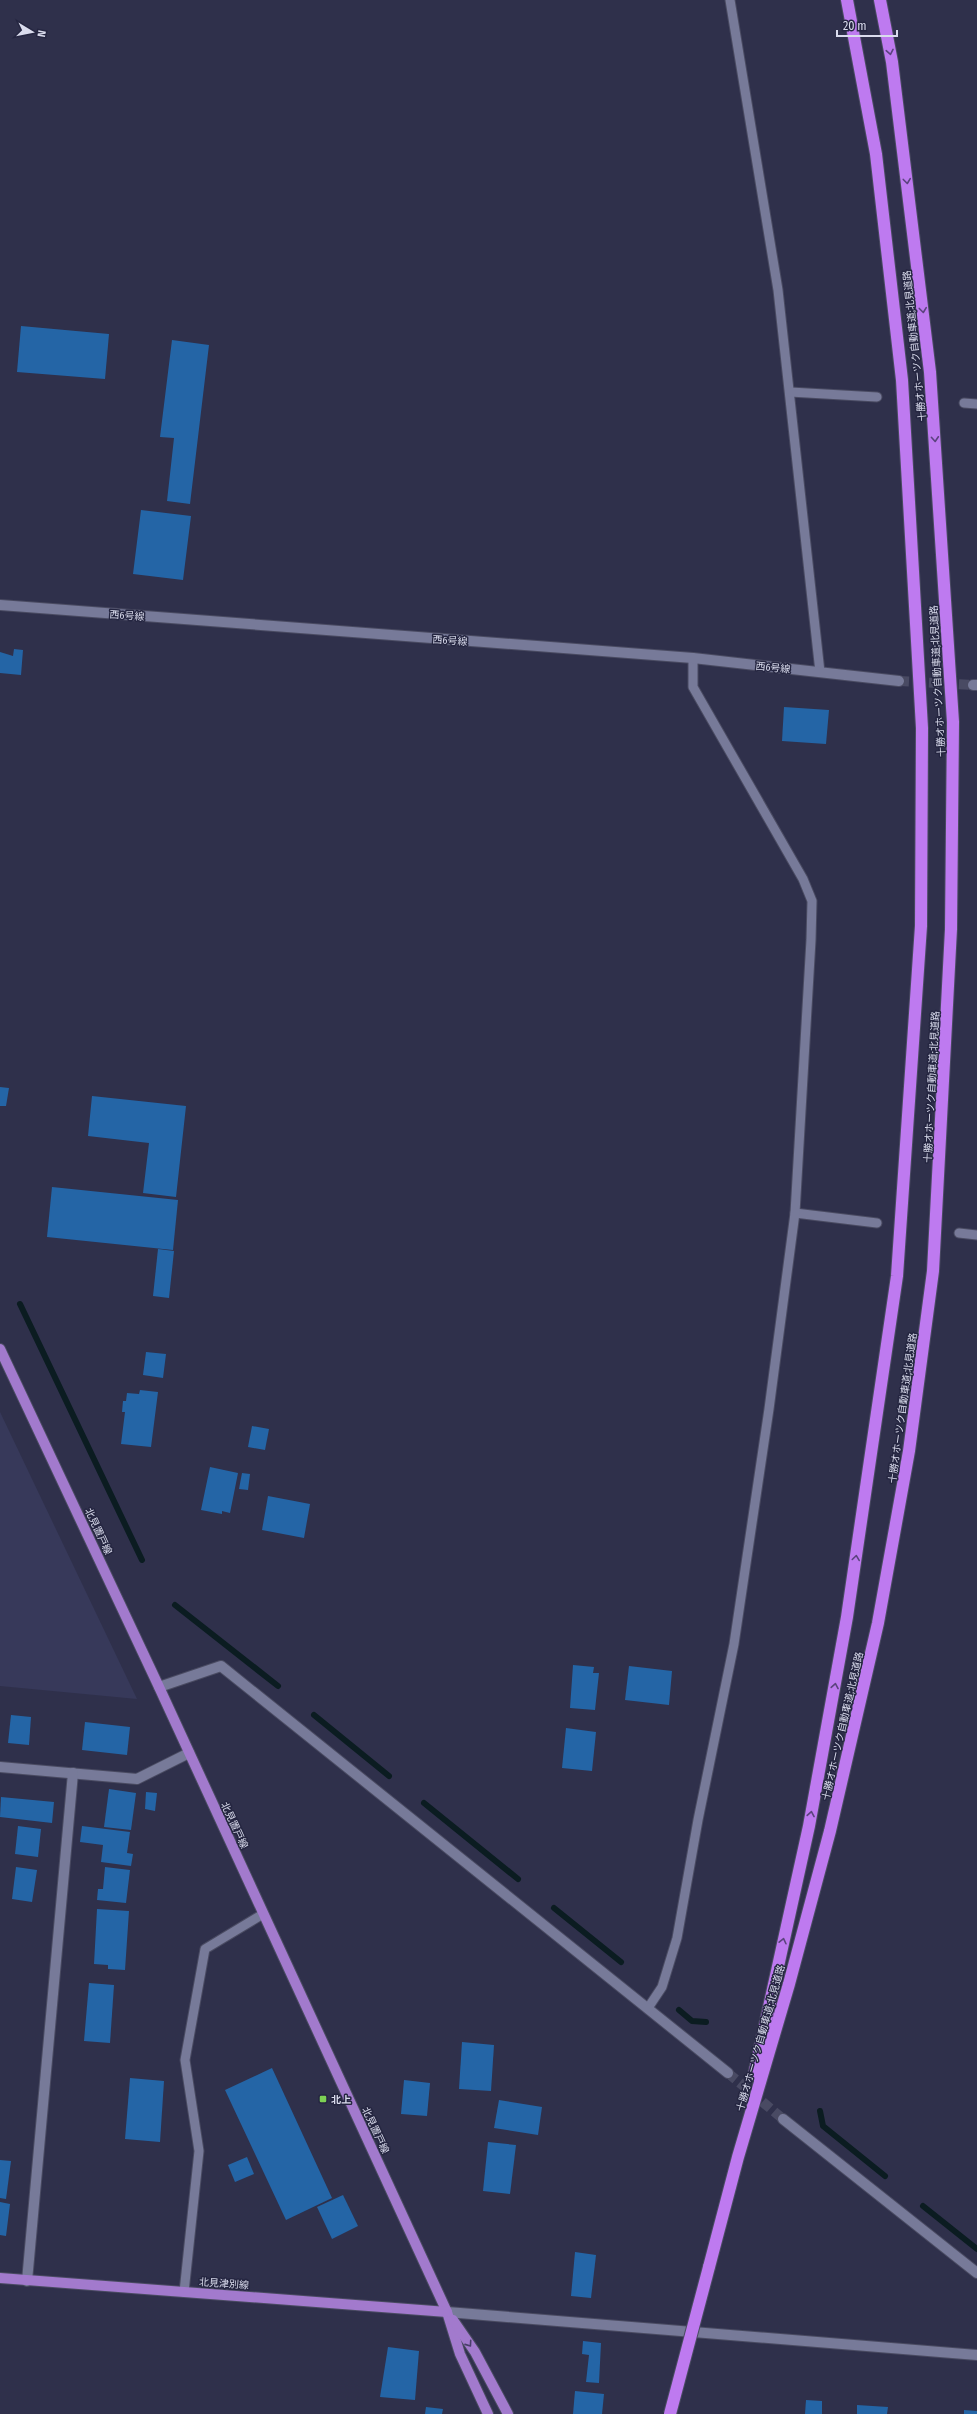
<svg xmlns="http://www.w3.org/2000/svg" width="977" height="2414" viewBox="0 0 977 2414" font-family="'Fira Sans Condensed','Noto Sans JP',sans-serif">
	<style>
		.built { fill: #37395a }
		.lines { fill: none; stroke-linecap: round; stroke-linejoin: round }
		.stream { stroke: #0b1c21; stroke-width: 6 }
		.building { fill: #2465a6 }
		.minor-tunnel { stroke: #494a63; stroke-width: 10; stroke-dasharray: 10 5; stroke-linecap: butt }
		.tertiary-tunnel { stroke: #494a63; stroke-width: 10; stroke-dasharray: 10 5; stroke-linecap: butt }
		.service-casing { stroke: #4a4b62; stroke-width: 11 }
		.minor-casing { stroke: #4a4b62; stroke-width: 12 }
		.tertiary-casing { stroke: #4a4b62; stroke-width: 12 }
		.primary-casing { stroke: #4a4b62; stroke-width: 12 }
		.motorway-casing { stroke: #4a4b62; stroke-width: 14 }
		.service { stroke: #777a99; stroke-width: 9 }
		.minor { stroke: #777a99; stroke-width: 10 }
		.tertiary { stroke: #777a99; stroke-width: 10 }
		.primary { stroke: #a27acd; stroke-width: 10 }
		.motorway { stroke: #be7af0; stroke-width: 12 }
		.motorway-bridge-casing { stroke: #4a4b62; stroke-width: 14; stroke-linecap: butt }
		.motorway-bridge { stroke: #be7af0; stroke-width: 12 }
		.oneway { stroke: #5b437e }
		.oneway2 { stroke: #4a3f6b }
		.poi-dot { fill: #7dd154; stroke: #252641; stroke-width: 1.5 }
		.labels { text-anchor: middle; stroke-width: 3; stroke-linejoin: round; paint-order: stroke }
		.street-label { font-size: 10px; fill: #dadced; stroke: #252641 }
		.poi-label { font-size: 10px; font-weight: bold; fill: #dadced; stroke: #252641; text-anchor: start }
	</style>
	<rect width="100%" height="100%" fill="#2f304b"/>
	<polygon class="built" points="0,1412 137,1699 0,1686"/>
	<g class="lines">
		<g class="stream">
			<polyline points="20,1304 142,1560"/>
			<polyline points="175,1605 278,1686"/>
			<polyline points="314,1715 389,1776"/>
			<polyline points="424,1803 518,1879"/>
			<polyline points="554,1908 621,1962"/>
			<polyline points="679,2010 692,2021 706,2022"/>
			<polyline points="820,2111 823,2126 885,2176"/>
			<polyline points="923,2206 977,2249"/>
		</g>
	</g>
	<g class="building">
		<polygon points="21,326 109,334 105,379 17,372"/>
		<polygon points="172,340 209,345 190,504 167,501 174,438 160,437"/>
		<polygon points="141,510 191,516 183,580 133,574"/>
		<polygon points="14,649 23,650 21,675 0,673 0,652 13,656"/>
		<polygon points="784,707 829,710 826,744 782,741"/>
		<polygon points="0,1087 9,1088 6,1106 0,1106"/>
		<polygon points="92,1096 186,1106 176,1197 143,1193 149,1143 88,1136"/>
		<polygon points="52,1187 178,1200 173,1250 47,1237"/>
		<polygon points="158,1249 174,1251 169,1298 153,1296"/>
		<polygon points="146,1352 166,1354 163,1378 143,1375"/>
		<polygon points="140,1390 158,1392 151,1447 121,1444 125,1412 122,1412 123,1401 126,1401 127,1393 139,1394"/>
		<polygon points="252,1426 269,1429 265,1450 248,1447"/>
		<polygon points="210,1467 238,1473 230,1513 222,1511 222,1514 201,1510"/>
		<polygon points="242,1473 250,1474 248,1490 239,1489"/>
		<polygon points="268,1496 310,1504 304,1538 262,1530"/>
		<polygon points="573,1665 594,1667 593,1673 599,1673 595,1710 570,1708"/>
		<polygon points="629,1666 672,1671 669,1705 625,1700"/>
		<polygon points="11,1715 31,1717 29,1745 8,1743"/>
		<polygon points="85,1722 130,1727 127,1755 82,1750"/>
		<polygon points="566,1728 596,1732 592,1771 562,1768"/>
		<polygon points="109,1789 136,1793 131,1830 104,1827"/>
		<polygon points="146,1792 157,1793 155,1811 145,1809"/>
		<polygon points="1,1797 54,1802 52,1823 0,1817"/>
		<polygon points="18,1826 41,1829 38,1857 15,1854"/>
		<polygon points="82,1826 130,1832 127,1853 133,1854 131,1866 101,1862 103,1845 80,1842"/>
		<polygon points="16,1867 37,1870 32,1902 12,1899"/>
		<polygon points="105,1867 130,1870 126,1903 97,1900 98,1889 103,1889"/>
		<polygon points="97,1909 129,1911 125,1970 108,1969 108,1965 94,1964"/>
		<polygon points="89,1983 114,1985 110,2043 84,2041"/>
		<polygon points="462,2042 494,2045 491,2091 459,2089"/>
		<polygon points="272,2068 332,2198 286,2220 225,2090"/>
		<polygon points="130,2078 164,2081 160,2142 125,2139"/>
		<polygon points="404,2080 430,2083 427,2116 401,2114"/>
		<polygon points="499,2100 542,2107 538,2135 494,2128"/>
		<polygon points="488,2142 516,2145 510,2194 483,2191"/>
		<polygon points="247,2157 254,2174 235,2182 228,2165"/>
		<polygon points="0,2160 11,2161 6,2199 0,2198"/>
		<polygon points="343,2195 358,2226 332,2239 317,2207"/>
		<polygon points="0,2202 10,2204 6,2236 0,2235"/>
		<polygon points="575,2252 596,2255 591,2298 571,2296"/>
		<polygon points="583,2341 601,2343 599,2383 586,2382 589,2355 582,2354"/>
		<polygon points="388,2347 419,2351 415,2400 380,2397"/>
		<polygon points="575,2391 604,2394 602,2414 573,2414"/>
		<polygon points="806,2400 822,2401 822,2414 805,2414"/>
		<polygon points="857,2405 888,2407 887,2414 857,2414"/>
		<polygon points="426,2407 443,2409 442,2414 425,2414"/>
		<polygon points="964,2410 977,2411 977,2414 964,2414"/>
	</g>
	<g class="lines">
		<polyline class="minor-tunnel" points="728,2073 783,2119"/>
		<polyline class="tertiary-tunnel" points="899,681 973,685"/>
		<g class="service-casing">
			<g id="service">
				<polyline points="730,0 778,290 820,672"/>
				<polyline points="790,392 877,397"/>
				<polyline points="964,403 977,404"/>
				<polyline points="795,1213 877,1223"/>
				<polyline points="959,1233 977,1235"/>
				<polyline points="648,2008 662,1987 677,1938 698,1820 734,1644 769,1409 795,1213 811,940 812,901 803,879 693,687 693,658"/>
				<polyline points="184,2292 199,2151 185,2060 205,1949 263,1914"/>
			</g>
		</g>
		<g class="minor-casing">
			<g id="minor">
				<polyline points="159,1687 221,1666 728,2073"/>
				<polyline points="0,1767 137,1779 189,1753"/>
				<polyline points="783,2119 977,2273"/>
				<polyline points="27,2281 73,1773"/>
				<polyline points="447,2312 977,2355"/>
			</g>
		</g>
		<g class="tertiary-casing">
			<g id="tertiary">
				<polyline points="0,605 693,658 899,681"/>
				<polyline points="973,685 977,685"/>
			</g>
		</g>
		<g class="primary-casing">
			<g id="primary">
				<polyline points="0,1349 159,1687 447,2312 460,2354 488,2414"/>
				<polyline points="0,2278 447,2312"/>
				<polyline points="453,2320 475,2352 508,2414"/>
			</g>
		</g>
		<g class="motorway-casing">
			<g id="motorway">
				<polyline points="754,2075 809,1826 847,1617 897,1276 921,926 922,728 902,380 876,154 847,0"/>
				<polyline points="709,2267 738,2157 789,1984 830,1831 878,1623 909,1451 933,1271 951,929 953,722 930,372 892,62 880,0"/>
			</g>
		</g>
		<use href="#service" class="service"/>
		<use href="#minor" class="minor"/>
		<use href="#tertiary" class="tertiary"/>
		<use href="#primary" class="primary"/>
		<use href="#motorway" class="motorway"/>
		<g class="motorway-bridge-casing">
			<polyline id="motorway-bridge" points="670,2414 709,2267"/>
		</g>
		<use href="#motorway-bridge" class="motorway-bridge"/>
	</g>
	<defs><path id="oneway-chevron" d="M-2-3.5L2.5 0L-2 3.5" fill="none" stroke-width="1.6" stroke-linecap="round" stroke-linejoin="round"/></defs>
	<g class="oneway">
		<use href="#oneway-chevron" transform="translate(890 52) rotate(79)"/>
		<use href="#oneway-chevron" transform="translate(907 181) rotate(83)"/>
		<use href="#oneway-chevron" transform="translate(923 310) rotate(83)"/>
		<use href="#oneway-chevron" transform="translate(935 439) rotate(86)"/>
		<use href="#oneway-chevron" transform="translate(856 1558) rotate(-82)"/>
		<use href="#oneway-chevron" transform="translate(835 1686) rotate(-80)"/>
		<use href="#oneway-chevron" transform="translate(811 1814) rotate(-80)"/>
		<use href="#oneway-chevron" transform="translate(783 1941) rotate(-77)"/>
	</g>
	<use class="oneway2" href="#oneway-chevron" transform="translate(469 2344) rotate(55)"/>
	<rect class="poi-dot" x="319" y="2095" width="8" height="8" rx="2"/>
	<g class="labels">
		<g class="street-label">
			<text transform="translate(914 346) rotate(-96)" y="4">十勝オホーツク自動車道;北見道路</text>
			<text transform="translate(127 615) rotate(4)" y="4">西6号線</text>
			<text transform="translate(450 640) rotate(4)" y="4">西6号線</text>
			<text transform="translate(773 667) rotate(6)" y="4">西6号線</text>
			<text transform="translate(937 681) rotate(-93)" y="4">十勝オホーツク自動車道;北見道路</text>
			<text transform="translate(931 1087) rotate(-87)" y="4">十勝オホーツク自動車道;北見道路</text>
			<text transform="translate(902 1408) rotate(-82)" y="4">十勝オホーツク自動車道;北見道路</text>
			<text transform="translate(99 1531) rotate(65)" y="4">北見置戸線</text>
			<text transform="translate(842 1726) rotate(-77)" y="4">十勝オホーツク自動車道;北見道路</text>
			<text transform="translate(235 1825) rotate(65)" y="4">北見置戸線</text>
			<text transform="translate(760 2038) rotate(-74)" y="4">十勝オホーツク自動車道;北見道路</text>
			<text transform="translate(376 2130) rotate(65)" y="4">北見置戸線</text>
			<text transform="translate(224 2283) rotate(4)" y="4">北見津別線</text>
		</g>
		<g class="poi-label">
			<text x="331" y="2103">北上</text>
		</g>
	</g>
	<g transform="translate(32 32) rotate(100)" stroke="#252641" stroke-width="3" paint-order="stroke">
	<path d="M0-3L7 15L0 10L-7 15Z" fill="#dadced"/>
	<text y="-6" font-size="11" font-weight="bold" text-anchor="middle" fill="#dadced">N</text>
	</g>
	<path d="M837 30v6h60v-6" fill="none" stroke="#dadced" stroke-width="2"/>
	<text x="843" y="30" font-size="12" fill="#dadced" stroke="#252641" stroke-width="3" paint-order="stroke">20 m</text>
</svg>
